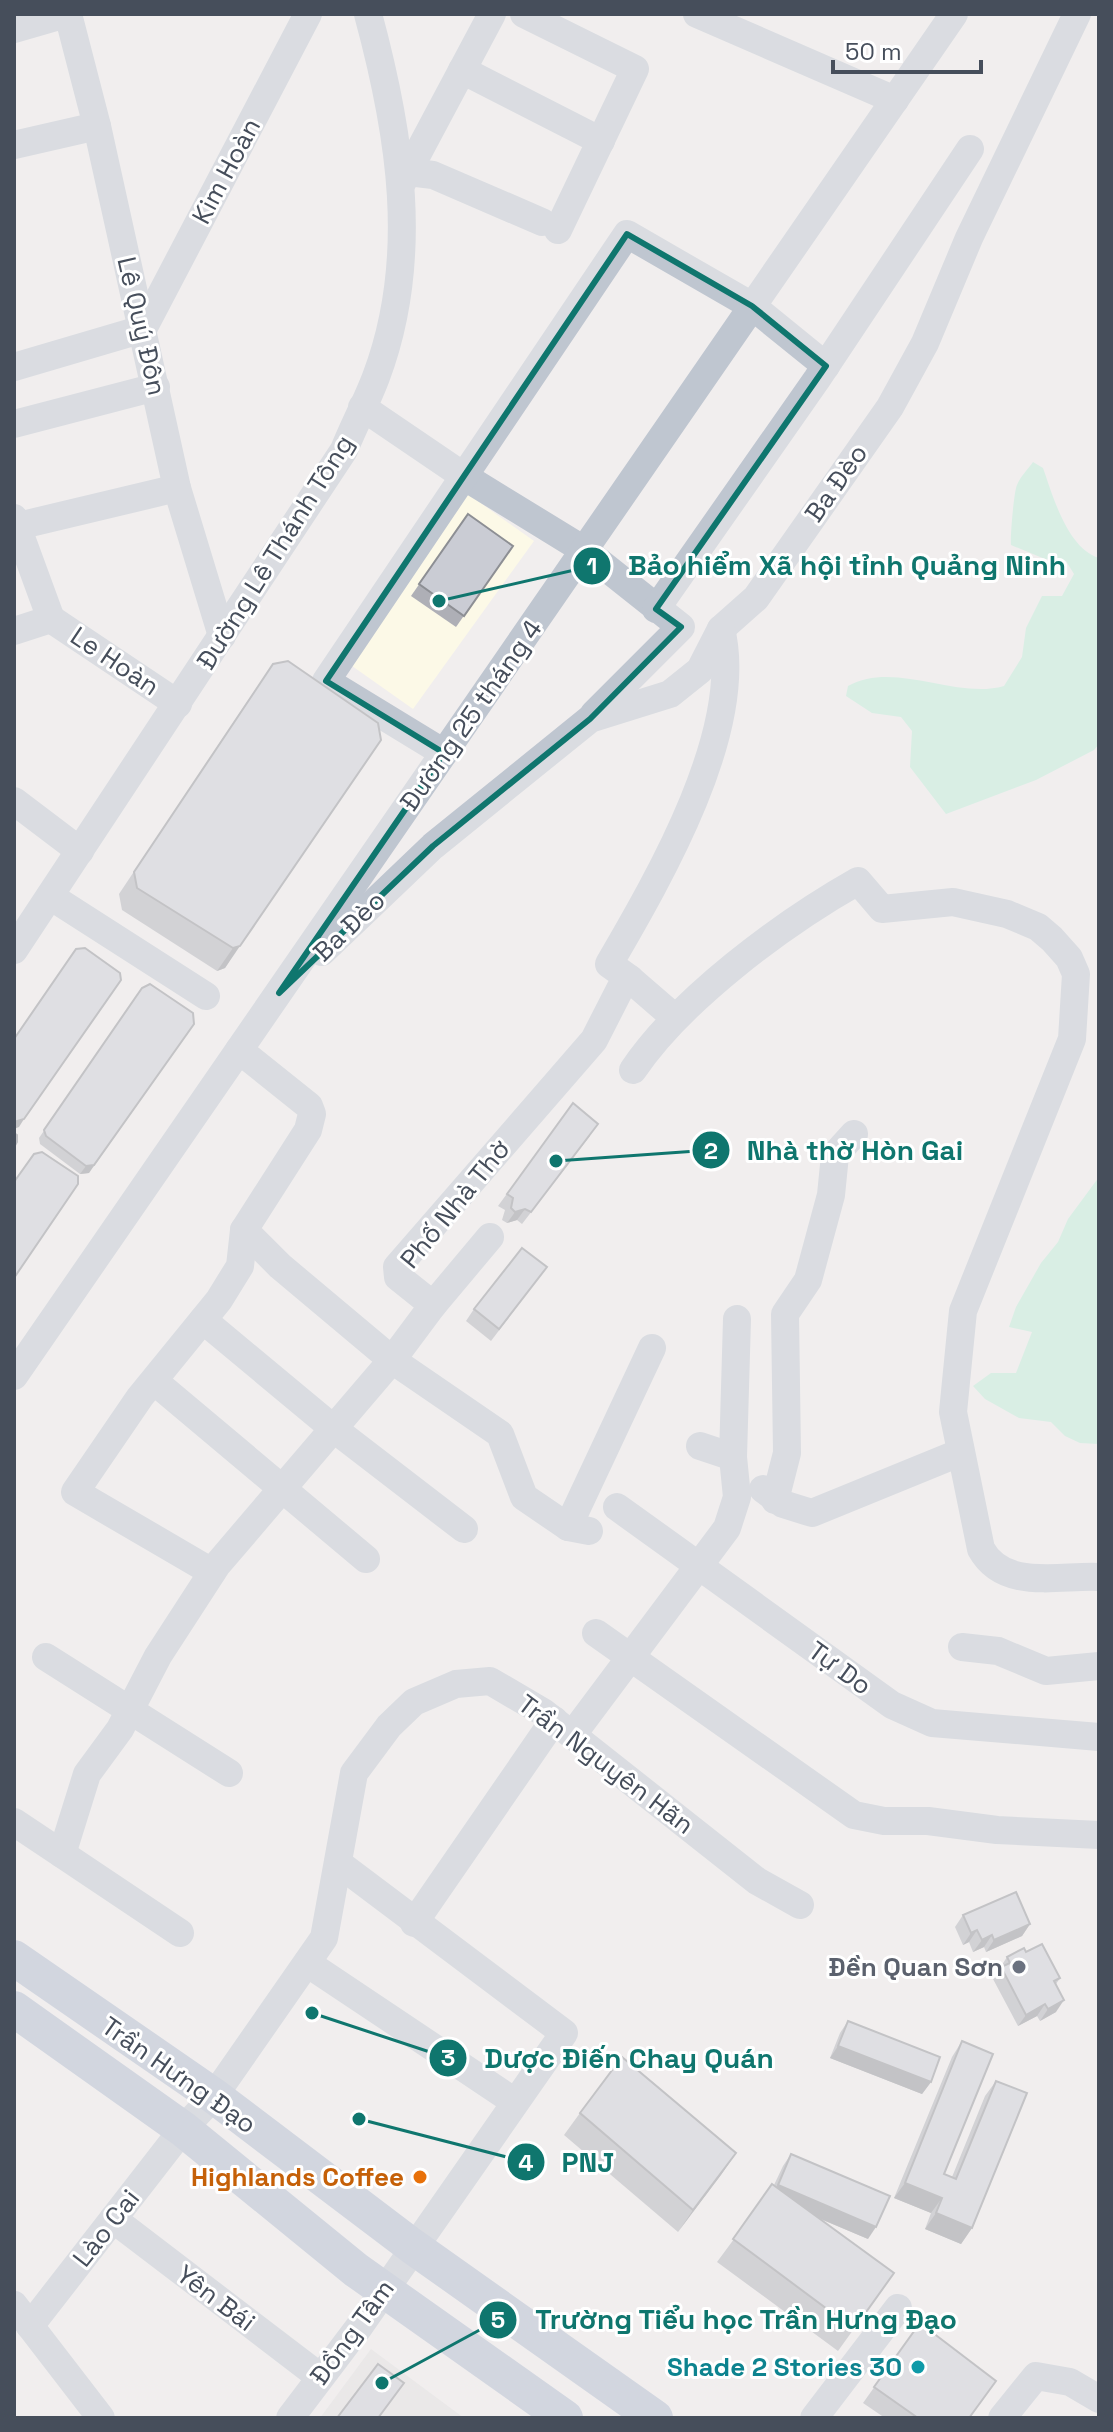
<svg xmlns="http://www.w3.org/2000/svg" width="1113" height="2432" viewBox="0 0 1113 2432" font-family="'Space Grotesk',sans-serif">
	<style>
		.commercial { fill: #fcf9e7 }
		.education { fill: #e2e0e0 }
		.green { fill: #bceed8 }
		.lines { fill: none; stroke-linecap: round; stroke-linejoin: round }
		.minor { stroke: #bfc6d0; stroke-width: 28 }
		.major { stroke: #aeb8cd; stroke-width: 36 }
		.wall { fill: #aeafb6 }
		.shaded-wall { fill: #8d8f94 }
		.building { fill: #caccd4; stroke: #8d8f94; stroke-width: 2 }
		.marked { fill: none; stroke: #0f766e; stroke-width: 6; stroke-linejoin: round }
		.worship-dot { fill: #6b7280; stroke: #fff; stroke-width: 3 }
		.food-dot { fill: #e8710a; stroke: #fff; stroke-width: 3 }
		.culture-dot { fill: #0f9aa8; stroke: #fff; stroke-width: 3 }
		.labels { text-anchor: middle; stroke-width: 6; stroke-linejoin: round; paint-order: stroke }
		.street-label { font-size: 26px; fill: #464e5b; stroke: #fff }
		.worship-label { font-size: 26px; font-weight: bold; fill: #5b616d; stroke: #fff; text-anchor: end }
		.food-label { font-size: 26px; font-weight: bold; fill: #c56008; stroke: #fff; text-anchor: end }
		.culture-label { font-size: 26px; font-weight: bold; fill: #0d838f; stroke: #fff; text-anchor: end }
		.leader { fill: none; stroke: #0f766e; stroke-width: 3 }
		.callout-dot { fill: #0f766e; stroke: #fff; stroke-width: 3 }
		.mark-label { font-size: 24px; text-anchor: middle; font-weight: bold; fill: #fff }
		.callout-label { font-size: 28px; text-anchor: middle; font-weight: bold; fill: #0f766e; stroke: #fff; stroke-width: 6; stroke-linejoin: round; paint-order: stroke }
	</style>
	<rect width="100%" height="100%" fill="#f1eeee"/>
	<polygon class="commercial" points="465,492 534,541 413,709 345,661"/>
	<polygon class="education" points="371,2349 464,2418 320,2418"/>
	<g class="green">
		<path d="M 1033,462 L 1043,468 C 1053,496 1067,548 1099,558 L 1099,744 L 1094,750 L 1036,780 L 946,814 L 910,767 L 912,731 L 901,717 L 872,713 L 846,696 L 848,686 C 895,660 956,700 1004,686 L 1022,657 L 1026,628 L 1042,596 L 1062,596 L 1074,574 L 1066,561 L 1045,559 L 1011,545 C 1010,537 1014,491 1017,485 C 1020,477 1028,469 1033,462 Z"/>
		<polygon points="1099,1177 1099,1444 1080,1443 1065,1436 1051,1422 1019,1418 985,1399 973,1386 991,1373 1016,1373 1032,1332 1009,1327 1016,1307 1041,1263 1058,1242 1068,1219"/>
	</g>
	<g class="lines">
		<g class="minor">
			<polyline points="68,14 97,126 177,488 222,636"/>
			<polyline points="524,14 635,69 558,230"/>
			<polyline points="697,14 895,100"/>
			<polyline points="14,29 66,14"/>
			<polyline points="462,70 601,141"/>
			<polyline points="14,145 97,126"/>
			<polyline points="408,172 433,175 542,222"/>
			<polyline points="402,183 492,14"/>
			<polyline points="14,367 143,329 308,14"/>
			<polyline points="362,407 465,477 584,550 681,627 594,714"/>
			<polyline points="14,424 156,387"/>
			<polyline points="14,518 51,619"/>
			<polyline points="14,527 177,488"/>
			<polyline points="656,609 817,379 970,149"/>
			<polyline points="51,619 178,704"/>
			<polyline points="14,631 51,619"/>
			<polyline points="444,753 326,681 627,234 752,306 826,366"/>
			<polyline points="14,801 80,851"/>
			<polyline points="50,896 206,996"/>
			<path d="M 14,950 L 344,450 C 354,425 367,401 376,377 C 421,258 400,132 368,14"/>
			<polyline points="322,952 433,846 590,719 670,694 700,670 721,629 756,598 890,407 925,343 969,238 1077,14"/>
			<polyline points="630,979 674,1017"/>
			<path d="M 633,1070 C 681,999 782,924 858,881 L 882,909 L 953,902 L 1007,914 L 1038,927 L 1052,939 L 1069,958 L 1076,974 L 1072,1039 L 963,1311 L 953,1412 L 981,1549 C 1004,1591 1059,1575 1099,1577"/>
			<polyline points="244,1230 280,1266 392,1360 500,1434 524,1497 568,1527 589,1531"/>
			<polyline points="433,1305 490,1237"/>
			<polyline points="203,1320 334,1429 464,1529"/>
			<polyline points="14,1376 954,14"/>
			<polyline points="154,1381 366,1559"/>
			<polyline points="700,1446 733,1457"/>
			<polyline points="763,1489 783,1504 812,1513 959,1453"/>
			<polyline points="775,1500 787,1453 785,1314 808,1280 831,1195 835,1155 854,1134"/>
			<polyline points="617,1507 892,1705 932,1723 1099,1737"/>
			<polyline points="568,1527 652,1348"/>
			<polyline points="212,1572 75,1492 140,1397 219,1300 240,1266 244,1230 308,1130 312,1114 309,1106 239,1050"/>
			<polyline points="596,1633 854,1815 884,1821 928,1821 997,1830 1099,1835"/>
			<polyline points="962,1647 998,1651 1046,1671 1099,1666"/>
			<polyline points="46,1657 229,1773"/>
			<polyline points="573,1734 727,1528 737,1497 733,1457 737,1319"/>
			<path d="M 14,1822 L 62,1854 L 87,1774 L 120,1729 L 158,1656 L 217,1565 L 392,1360 L 433,1305 L 398,1277 L 397,1267 L 594,1040 L 620,989 L 630,979 L 609,964 C 659,878 746,729 721,629"/>
			<polyline points="62,1854 180,1933"/>
			<polyline points="414,1923 554,1720"/>
			<polyline points="307,1963 515,2102"/>
			<polyline points="113,2219 320,2377"/>
			<polyline points="14,2305 101,2418"/>
			<polyline points="30,2326 183,2129 214,2096 324,1938 354,1773 389,1726 414,1702 456,1684 490,1681 543,1712 757,1881 800,1905"/>
			<polyline points="290,2418 359,2327 564,2033 338,1863"/>
			<polyline points="814,2418 898,2308"/>
			<polyline points="1002,2418 1036,2376 1070,2382 1099,2399"/>
		</g>
		<g class="major">
			<polyline points="14,1958 214,2096 412,2246 655,2418"/>
			<polyline points="14,2009 183,2129 356,2270 565,2418"/>
		</g>
	</g>
	<g class="wall">
		<polygon points="468,514 513,546 456,627 411,596"/>
		<polygon points="257,687 378,723 225,968 217,971 122,910 119,894"/>
		<polygon points="142,988 89,1173 80,1174 40,1144 39,1138"/>
		<polygon points="573,1103 590,1136 522,1224 517,1220 507,1223 502,1220 505,1210 498,1206"/>
		<polygon points="547,1267 491,1341 466,1321 474,1309"/>
		<polygon points="963,1915 1030,1924 1022,1936 986,1952 984,1947 973,1952 969,1942 963,1945 955,1927"/>
		<polygon points="1026,1952 1060,1978 1056,1984 1056,2012 1040,2021 1037,2016 1018,2026 993,1979 1007,1957"/>
		<polygon points="848,2021 931,2082 922,2094 830,2058 840,2033"/>
		<polygon points="962,2041 944,2174 952,2177 985,2096 996,2081 972,2228 961,2244 925,2229 931,2213 894,2198 952,2057"/>
		<polygon points="580,2113 736,2153 678,2232 564,2135"/>
		<polygon points="791,2154 868,2239 818,2218 894,2273 838,2351 717,2262 774,2185 783,2166"/>
		<polygon points="920,2323 969,2418 885,2418 863,2403"/>
	</g>
	<g class="shaded-wall">
		<polygon points="240,946 225,968 217,971 233,948"/>
		<polygon points="194,1024 89,1173 80,1174 86,1166"/>
		<polygon points="24,1119 19,1127 14,1129 14,1122"/>
		<polygon points="525,1209 517,1220 507,1223 515,1212"/>
		<polygon points="1030,1924 1022,1936 986,1952 994,1940"/>
		<polygon points="977,1930 969,1942 963,1945 971,1933"/>
		<polygon points="992,1935 984,1947 973,1952 982,1940"/>
		<polygon points="1064,2000 1056,2012 1040,2021 1048,2009"/>
		<polygon points="1045,2004 1037,2016 1018,2026 1026,2015"/>
		<polygon points="838,2046 931,2082 922,2094 830,2058"/>
		<polygon points="736,2153 721,2175 678,2232 693,2210"/>
		<polygon points="905,2183 942,2198 931,2213 894,2198"/>
		<polygon points="778,2185 876,2227 868,2239 769,2197"/>
		<polygon points="936,2213 972,2228 961,2244 925,2229"/>
	</g>
	<g class="building">
		<polygon points="468,514 513,546 464,616 419,584"/>
		<polygon points="288,661 378,723 381,740 240,946 233,948 137,888 134,872 273,664"/>
		<polygon points="85,948 120,973 121,980 24,1119 14,1122 14,1039 76,949"/>
		<polygon points="150,984 193,1013 194,1024 94,1165 86,1166 46,1136 44,1130 142,988"/>
		<polygon points="573,1103 598,1124 531,1212 525,1209 515,1212 511,1208 513,1198 507,1194"/>
		<polygon points="14,1133 17,1135 17,1142 14,1147"/>
		<polygon points="42,1152 78,1176 78,1184 14,1278 14,1182 34,1154"/>
		<polygon points="522,1248 547,1267 499,1329 474,1309"/>
		<polygon points="1016,1892 1030,1924 994,1940 992,1935 982,1940 977,1930 971,1933 963,1915"/>
		<polygon points="1042,1944 1060,1978 1054,1981 1064,2000 1048,2009 1045,2004 1026,2015 1001,1967 1010,1963 1007,1957 1024,1948 1026,1952"/>
		<polygon points="848,2021 940,2057 931,2082 838,2046"/>
		<polygon points="962,2041 993,2054 944,2174 956,2179 996,2081 1027,2093 972,2228 936,2213 942,2198 905,2183"/>
		<polygon points="622,2057 736,2153 693,2210 580,2113"/>
		<polygon points="791,2154 890,2196 876,2227 778,2185"/>
		<polygon points="772,2184 894,2273 854,2329 733,2239"/>
		<polygon points="920,2323 996,2381 969,2418 918,2418 874,2387"/>
		<polygon points="378,2364 404,2383 378,2418 337,2418"/>
	</g>
	<path d="M0 0H1113V2432H0ZM 627,234 L 752,306 L 826,366 L 656,609 L 681,627 L 590,719 L 433,846 L 279,993 L 444,753 L 326,681 Z" fill="#f1eeee" fill-opacity=".55" fill-rule="evenodd"/>
	<path class="marked" d="M 627,234 L 752,306 L 826,366 L 656,609 L 681,627 L 590,719 L 433,846 L 279,993 L 444,753 L 326,681 Z"/>
	<circle class="worship-dot" cx="1019" cy="1967" r="8"/>
	<circle class="food-dot" cx="420" cy="2177" r="8"/>
	<circle class="culture-dot" cx="918" cy="2367" r="8"/>
	<g class="labels">
		<g class="street-label">
			<text transform="translate(226 171) rotate(-62)" y="9">Kim Hoàn</text>
			<text transform="translate(142 326) rotate(77)" y="9">Lê Quý Đôn</text>
			<text transform="translate(836 483) rotate(-55)" y="9">Ba Đèo</text>
			<text transform="translate(275 552) rotate(-58)" y="9">Đường Lê Thánh Tông</text>
			<text transform="translate(115 661) rotate(34)" y="9">Le Hoàn</text>
			<text transform="translate(471 715) rotate(-55)" y="9">Đường 25 tháng 4</text>
			<text transform="translate(349 926) rotate(-44)" y="9">Ba Đèo</text>
			<text transform="translate(455 1204) rotate(-51)" y="9">Phố Nhà Thờ</text>
			<text transform="translate(840 1668) rotate(36)" y="9">Tự Do</text>
			<text transform="translate(606 1764) rotate(37)" y="9">Trần Nguyên Hãn</text>
			<text transform="translate(179 2075) rotate(35)" y="9">Trần Hưng Đạo</text>
			<text transform="translate(106 2228) rotate(-52)" y="9">Lào Cai</text>
			<text transform="translate(216 2298) rotate(37)" y="9">Yên Bái</text>
			<text transform="translate(352 2332) rotate(-54)" y="9">Đồng Tâm</text>
		</g>
		<g class="worship-label">
			<text x="1003" y="1976">Đền Quan Sơn</text>
		</g>
		<g class="food-label">
			<text x="404" y="2186">Highlands Coffee</text>
		</g>
		<g class="culture-label">
			<text x="902" y="2376">Shade 2 Stories 30</text>
		</g>
	</g>
	<path class="leader" d="M439 601L592 566M556 1161L711 1150M312 2013L448 2058M359 2119L526 2162M382 2383L498 2320"/>
	<g class="callout-dot">
		<circle cx="439" cy="601" r="8"/>
		<circle cx="556" cy="1161" r="8"/>
		<circle cx="312" cy="2013" r="8"/>
		<circle cx="359" cy="2119" r="8"/>
		<circle cx="382" cy="2383" r="8"/>
		<circle cx="592" cy="566" r="20"/>
		<circle cx="711" cy="1150" r="20"/>
		<circle cx="448" cy="2058" r="20"/>
		<circle cx="526" cy="2162" r="20"/>
		<circle cx="498" cy="2320" r="20"/>
	</g>
	<g class="mark-label">
		<text x="592" y="574">1</text>
		<text x="711" y="1159">2</text>
		<text x="448" y="2066">3</text>
		<text x="526" y="2171">4</text>
		<text x="498" y="2328">5</text>
	</g>
	<g class="callout-label">
		<text x="847" y="575">Bảo hiểm Xã hội tỉnh Quảng Ninh</text>
		<text x="855" y="1160">Nhà thờ Hòn Gai</text>
		<text x="629" y="2068">Dược Điến Chay Quán</text>
		<text x="588" y="2172">PNJ</text>
		<text x="746" y="2329">Trường Tiểu học Trần Hưng Đạo</text>
	</g>
	<rect width="1113" height="2432" fill="none" stroke="#464e5b" stroke-width="32"/>
	<path d="M833 60v12h148v-12" fill="none" stroke="#464e5b" stroke-width="4"/>
	<text x="845" y="60" font-size="24" fill="#464e5b" stroke="#ffffff" stroke-width="6" paint-order="stroke">50 m</text>
</svg>
